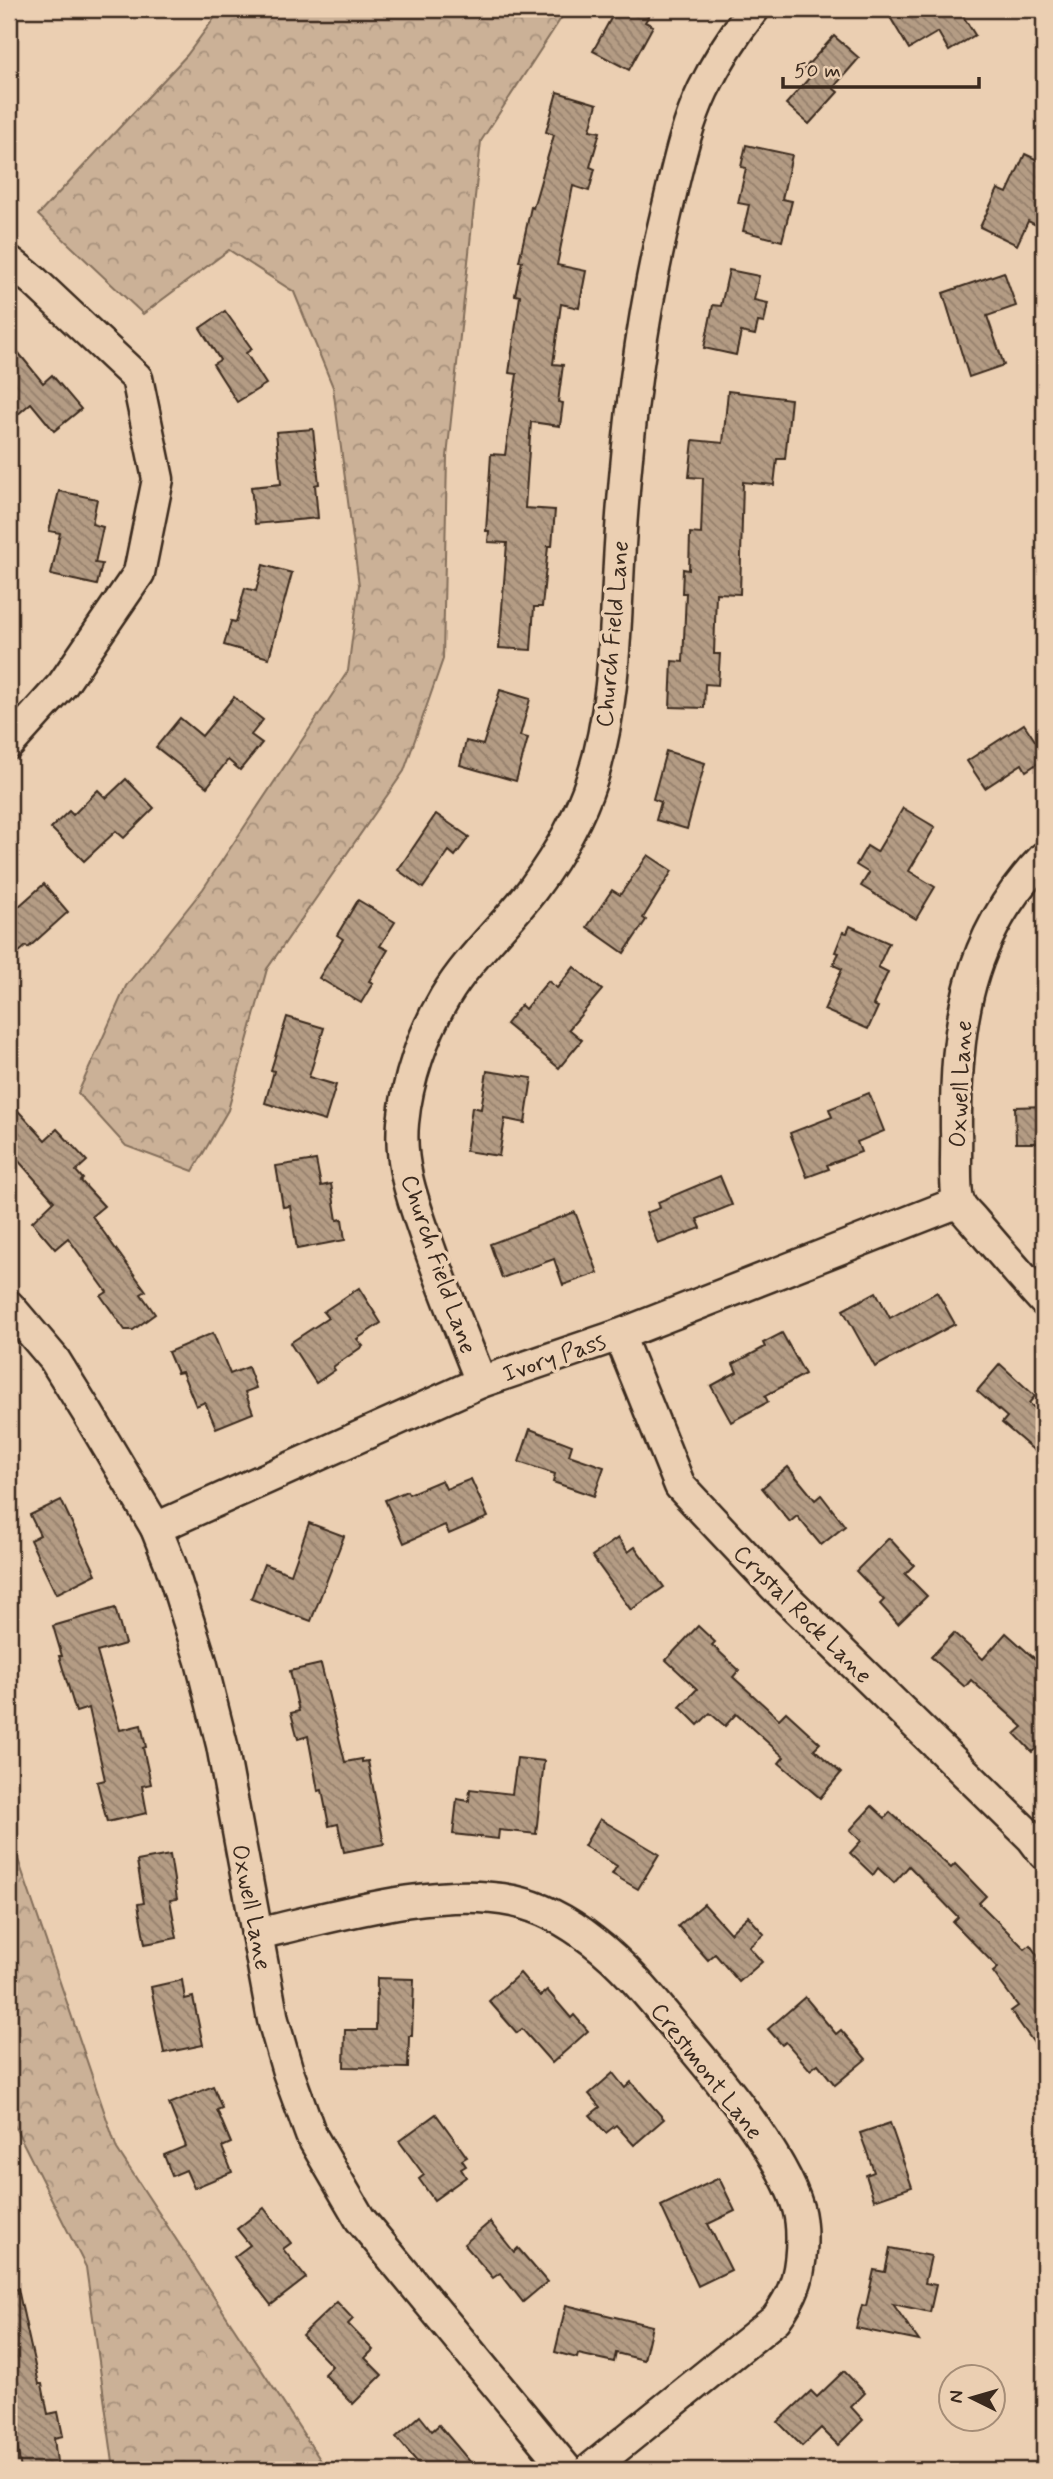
<svg xmlns="http://www.w3.org/2000/svg" width="1053" height="2479" viewBox="0 0 1053 2479" font-family="Mynerve,sans-serif">
	<style>
		.forest { fill: url(#forest-crowns); stroke: #836e5a; stroke-width: 2 }
		.building { fill: url(#building-back-hatch); stroke: #3b2a1e; stroke-width: 2 }
		.lines { fill: none; stroke-linecap: round; stroke-linejoin: round }
		.minor-casing { stroke: #3b2a1e; stroke-width: 35 }
		.minor { stroke: #ebcfb2; stroke-width: 30 }
		.labels { text-anchor: middle; stroke-width: 7; stroke-linejoin: round; paint-order: stroke }
		.street-label { font-size: 24px; fill: #3b2a1e; stroke: #ebcfb2 }
	</style>
	<defs>
		<pattern id="forest-crowns" width="20" height="18" patternUnits="userSpaceOnUse" patternTransform="scale(1.75)"><rect width="20" height="18" fill="#cbb197"/><path d="M2 6a3 3 0 1 1 6 0M12 15a3 3 0 1 1 6 0" fill="none" stroke="#a6907b"/></pattern>
		<pattern id="building-back-hatch" width="6" height="6" patternUnits="userSpaceOnUse" patternTransform="scale(1.75)"><rect width="6" height="6" fill="#b49c84"/><path d="M-1 5l2 2M0 0l6 6M5-1l2 2" fill="none" stroke="#947f6b"/></pattern>
	</defs>
	<rect width="100%" height="100%" fill="#ebcfb2"/>
	<filter id="ink" filterUnits="userSpaceOnUse"><feTurbulence type="fractalNoise" baseFrequency=".0143" numOctaves="2"/><feDisplacementMap in="SourceGraphic" scale="14" xChannelSelector="R" yChannelSelector="G"/><feConvolveMatrix kernelMatrix="1 2 1 2 8 2 1 2 1" color-interpolation-filters="sRGB"/></filter>
	<g filter="url(#ink)">
		<g class="forest">
			<polygon points="221,9 567,9 481,141 447,457 443,659 404,771 267,969 228,1110 193,1171 126,1146 78,1093 126,986 203,889 348,671 359,585 333,387 294,292 229,250 143,314 38,215 187,55"/>
			<polygon points="9,1833 117,2149 327,2470 114,2470 86,2267 9,2115"/>
		</g>
		<g class="building">
			<polygon points="616,9 653,9 645,22 653,26 629,70 593,51"/>
			<polygon points="904,9 976,9 963,16 975,35 949,51 938,32 909,49 890,17"/>
			<polygon points="834,36 859,58 833,88 838,92 809,124 786,104 811,76 804,69"/>
			<polygon points="557,92 597,104 590,130 600,132 590,167 595,169 589,191 573,186 557,265 586,271 579,308 561,304 553,364 563,365 558,402 563,403 560,426 531,422 525,508 555,510 552,546 548,546 542,607 534,607 531,650 499,648 507,543 488,542 489,531 486,531 491,454 505,455 517,374 509,373 520,296 515,295 522,261 519,261 531,207 533,208 554,135 546,132"/>
			<polygon points="746,145 792,155 782,199 792,201 782,241 743,231 749,205 738,203 746,168 741,167"/>
			<polygon points="1025,154 1044,163 1044,214 1038,226 1028,221 1017,245 980,227 998,189 1007,193"/>
			<polygon points="729,270 759,276 754,300 768,303 764,323 758,322 755,335 741,332 736,355 704,348 713,305 721,306"/>
			<polygon points="1004,272 1016,306 987,316 1004,365 969,377 943,293"/>
			<polygon points="225,311 252,349 246,353 266,384 237,402 213,364 220,360 200,328"/>
			<polygon points="9,341 43,383 52,375 81,409 54,431 31,403 9,422"/>
			<polygon points="728,391 791,399 785,459 777,459 774,485 743,482 740,594 716,593 714,654 720,654 718,685 705,684 704,708 670,707 672,661 683,662 686,593 682,593 683,569 689,570 690,533 701,534 703,478 689,477 693,440 723,443"/>
			<polygon points="313,429 319,484 315,485 318,518 255,524 251,487 281,484 276,432"/>
			<polygon points="59,491 97,499 92,524 103,527 95,563 102,564 97,585 51,575 60,533 49,531"/>
			<polygon points="263,565 292,573 269,658 224,645 231,621 236,622 245,588 256,591"/>
			<polygon points="500,690 530,699 520,736 528,738 516,781 460,765 466,741 483,745"/>
			<polygon points="234,697 263,720 251,735 262,743 240,770 228,760 207,787 156,747 180,718 202,736"/>
			<polygon points="1024,724 1044,754 1044,759 1026,771 1022,764 985,788 967,761"/>
			<polygon points="666,751 705,763 687,829 656,820 661,802 653,799"/>
			<polygon points="126,779 154,808 124,838 116,831 84,861 51,828 69,811 73,815 98,790 106,798"/>
			<polygon points="903,808 935,827 909,871 935,887 916,919 861,886 869,873 856,865 867,846 877,852"/>
			<polygon points="436,814 469,837 455,856 449,851 423,888 398,870"/>
			<polygon points="648,855 672,871 643,918 646,920 624,953 587,927 612,890 620,895"/>
			<polygon points="44,884 68,912 28,948 26,946 9,961 9,915"/>
			<polygon points="358,900 395,922 380,946 388,950 369,981 373,983 361,1003 319,978 343,939 337,935"/>
			<polygon points="850,926 889,943 878,967 888,972 873,1005 878,1007 868,1029 824,1010 842,969 833,965 839,953 835,952 843,932 847,933"/>
			<polygon points="574,967 602,990 569,1029 582,1040 559,1068 506,1024 521,1005 525,1009 548,981 557,988"/>
			<polygon points="287,1017 324,1028 309,1077 336,1085 325,1121 265,1103 274,1071 271,1070"/>
			<polygon points="487,1071 532,1078 525,1123 505,1119 499,1156 466,1151 472,1107 481,1109"/>
			<polygon points="869,1093 884,1131 857,1142 861,1152 827,1165 829,1169 807,1177 790,1133 832,1117 829,1109"/>
			<polygon points="9,1101 45,1140 57,1129 87,1161 76,1171 83,1179 81,1181 104,1206 92,1216 146,1291 141,1294 155,1314 133,1330 125,1330 101,1296 107,1292 68,1238 55,1249 32,1222 54,1201 9,1150"/>
			<polygon points="1044,1106 1044,1143 1016,1143 1015,1107"/>
			<polygon points="316,1160 321,1186 331,1184 337,1220 342,1219 345,1240 297,1249 290,1206 283,1207 276,1166"/>
			<polygon points="720,1176 732,1205 697,1219 701,1228 658,1244 646,1213 660,1208 658,1202"/>
			<polygon points="575,1212 598,1273 563,1285 554,1259 502,1278 490,1244"/>
			<polygon points="359,1288 381,1323 357,1339 363,1346 333,1367 335,1370 316,1383 290,1343 328,1318 323,1312"/>
			<polygon points="876,1292 890,1318 937,1292 955,1324 875,1367 843,1310"/>
			<polygon points="213,1333 230,1374 248,1367 256,1388 245,1392 253,1413 216,1428 205,1402 196,1406 182,1372 177,1373 168,1352"/>
			<polygon points="782,1333 805,1374 765,1396 768,1402 731,1422 711,1386 737,1372 733,1364 765,1347 763,1343"/>
			<polygon points="1000,1364 1035,1396 1029,1403 1044,1417 1044,1459 1002,1423 1007,1417 977,1391"/>
			<polygon points="530,1429 572,1445 569,1455 604,1467 594,1496 553,1482 555,1474 519,1462"/>
			<polygon points="788,1467 815,1500 821,1495 845,1526 821,1545 797,1516 790,1522 762,1488"/>
			<polygon points="471,1479 488,1517 449,1534 445,1525 404,1543 385,1500 407,1491 409,1494 442,1480 446,1489"/>
			<polygon points="61,1500 96,1574 56,1594 30,1540 40,1535 30,1515"/>
			<polygon points="309,1523 344,1536 311,1621 251,1599 264,1564 291,1574"/>
			<polygon points="618,1538 628,1552 635,1547 664,1587 631,1610 592,1556"/>
			<polygon points="889,1538 914,1565 905,1574 927,1596 898,1624 880,1604 884,1600 856,1571"/>
			<polygon points="115,1608 125,1644 97,1652 120,1730 141,1725 146,1747 143,1748 151,1784 142,1786 147,1813 107,1822 97,1782 105,1780 89,1708 76,1712 59,1656 62,1656 53,1626"/>
			<polygon points="698,1626 715,1642 712,1645 739,1670 733,1677 779,1719 786,1712 820,1743 814,1749 841,1773 820,1798 779,1763 784,1757 736,1714 725,1726 710,1713 698,1725 680,1707 697,1689 666,1660"/>
			<polygon points="954,1633 983,1659 1006,1633 1044,1667 1044,1747 1041,1744 1032,1752 1015,1734 1023,1727 971,1680 965,1687 931,1657"/>
			<polygon points="321,1664 345,1762 362,1759 362,1762 368,1761 384,1844 344,1852 338,1824 329,1826 322,1790 318,1791 308,1736 298,1739 291,1713 299,1711 290,1671"/>
			<polygon points="517,1758 544,1761 536,1834 499,1830 498,1839 453,1834 457,1799 469,1801 470,1789 512,1794"/>
			<polygon points="872,1806 885,1818 890,1812 951,1868 955,1864 986,1896 979,1903 1025,1949 1030,1945 1044,1965 1044,2057 1011,2011 1018,2006 993,1972 998,1968 953,1922 958,1917 909,1866 894,1883 878,1868 873,1875 850,1853 861,1841 850,1830"/>
			<polygon points="600,1819 659,1854 638,1889 612,1874 617,1866 584,1846"/>
			<polygon points="170,1855 177,1899 170,1900 177,1938 145,1944 138,1904 144,1903 137,1861"/>
			<polygon points="704,1904 730,1933 748,1916 764,1934 749,1947 762,1962 739,1982 715,1954 708,1960 678,1926"/>
			<polygon points="520,1973 540,1996 547,1990 571,2018 574,2015 588,2031 552,2063 522,2029 517,2033 489,2001"/>
			<polygon points="377,1978 414,1979 412,2036 409,2036 408,2068 344,2067 345,2030 376,2030"/>
			<polygon points="182,1980 185,1999 193,1997 203,2045 164,2053 151,1987"/>
			<polygon points="805,1997 836,2034 841,2030 866,2059 835,2085 818,2064 810,2070 786,2042 782,2045 768,2029"/>
			<polygon points="613,2073 625,2088 631,2082 664,2119 634,2145 616,2125 606,2133 590,2115 600,2107 589,2094"/>
			<polygon points="213,2086 222,2108 217,2110 231,2143 222,2147 232,2172 194,2188 186,2170 172,2176 164,2155 186,2146 169,2104"/>
			<polygon points="436,2114 467,2157 462,2160 466,2166 461,2169 466,2177 434,2200 419,2179 424,2175 399,2141"/>
			<polygon points="890,2123 912,2187 874,2200 866,2175 874,2172 860,2133"/>
			<polygon points="719,2178 735,2211 708,2224 731,2270 698,2286 661,2206"/>
			<polygon points="264,2208 291,2243 283,2249 306,2278 271,2305 234,2257 250,2245 237,2229"/>
			<polygon points="490,2222 514,2252 518,2248 547,2282 523,2302 500,2273 493,2278 464,2244"/>
			<polygon points="890,2248 931,2256 925,2283 936,2285 930,2312 893,2304 919,2341 856,2328 862,2305 866,2306 874,2270 885,2272"/>
			<polygon points="18,2289 39,2384 42,2384 48,2414 58,2412 63,2436 54,2438 58,2470 21,2470 17,2445 9,2447 9,2290"/>
			<polygon points="337,2302 353,2319 348,2324 373,2350 365,2358 382,2375 353,2404 324,2374 332,2366 302,2335"/>
			<polygon points="566,2305 652,2326 644,2360 616,2353 614,2362 578,2354 577,2358 555,2352"/>
			<polygon points="844,2371 865,2393 851,2407 863,2420 838,2445 821,2428 802,2446 778,2422 811,2391 817,2397"/>
			<polygon points="420,2416 432,2431 439,2425 477,2470 424,2470 396,2437"/>
		</g>
		<g class="lines">
			<g class="minor-casing">
				<g id="minor">
					<polyline points="9,261 34,281 137,378 158,479 139,573 63,684 9,744"/>
					<path d="M 1044,857 C 967,936 955,1025 956,1131 C 957,1150 954,1183 958,1200 C 960,1207 969,1215 974,1221 C 997,1248 1020,1275 1044,1301"/>
					<polyline points="9,1306 54,1359 87,1412 156,1528 171,1566 201,1661 222,1745 273,2020 288,2072 311,2135 360,2219 567,2470"/>
					<polyline points="619,1335 680,1486 775,1587 1032,1838 1044,1854"/>
					<path d="M 481,1382 C 463,1336 444,1290 428,1244 C 414,1203 399,1166 403,1123 C 407,1080 423,1034 445,997 C 469,957 505,926 533,889 C 558,855 579,819 592,779 C 616,704 615,623 620,545 C 627,431 640,322 667,210 C 677,169 685,128 703,90 C 717,61 734,34 754,9"/>
					<polyline points="156,1528 481,1382 619,1335 959,1202"/>
					<path d="M 257,1934 C 333,1917 436,1885 513,1901 C 542,1907 570,1923 593,1941 C 622,1963 647,1993 670,2021 C 710,2068 781,2150 798,2208 C 804,2229 802,2267 794,2287 C 790,2298 783,2309 776,2319 L 589,2470"/>
				</g>
			</g>
			<use href="#minor" class="minor"/>
		</g>
	</g>
	<g class="labels">
		<g class="street-label">
			<text transform="translate(612 634) rotate(-85)" y="8">Church Field Lane</text>
			<text transform="translate(960 1084) rotate(-87)" y="8">Oxwell Lane</text>
			<text transform="translate(439 1264) rotate(71)" y="8">Church Field Lane</text>
			<text transform="translate(554 1357) rotate(-19)" y="8">Ivory Pass</text>
			<text transform="translate(803 1614) rotate(45)" y="8">Crystal Rock Lane</text>
			<text transform="translate(252 1907) rotate(79)" y="8">Oxwell Lane</text>
			<text transform="translate(707 2071) rotate(52)" y="8">Crestmont Lane</text>
		</g>
	</g>
	<rect width="1053" height="2479" fill="none" stroke="#ebcfb2" stroke-width="35"/>
	<rect x="18" y="18" width="1018" height="2444" fill="none" stroke="#3b2a1e" stroke-width="2.5" filter="url(#ink)"/>
	<g transform="translate(972 2398) rotate(275)"><circle r="33" fill="#ebcfb2" stroke="#a58d77" stroke-width="2"/>
	<path d="M0-5L12 26L0 18L-12 26Z" fill="#3b2a1e"/>
	<text y="-10" font-size="19" font-weight="bold" text-anchor="middle" fill="#3b2a1e">N</text>
	</g>
	<path d="M783 77v10h196v-10" fill="none" stroke="#3b2a1e" stroke-width="3.5"/>
	<text x="794" y="77" font-size="21" fill="#3b2a1e" stroke="#ebcfb2" stroke-width="5" paint-order="stroke">50 m</text>
</svg>
